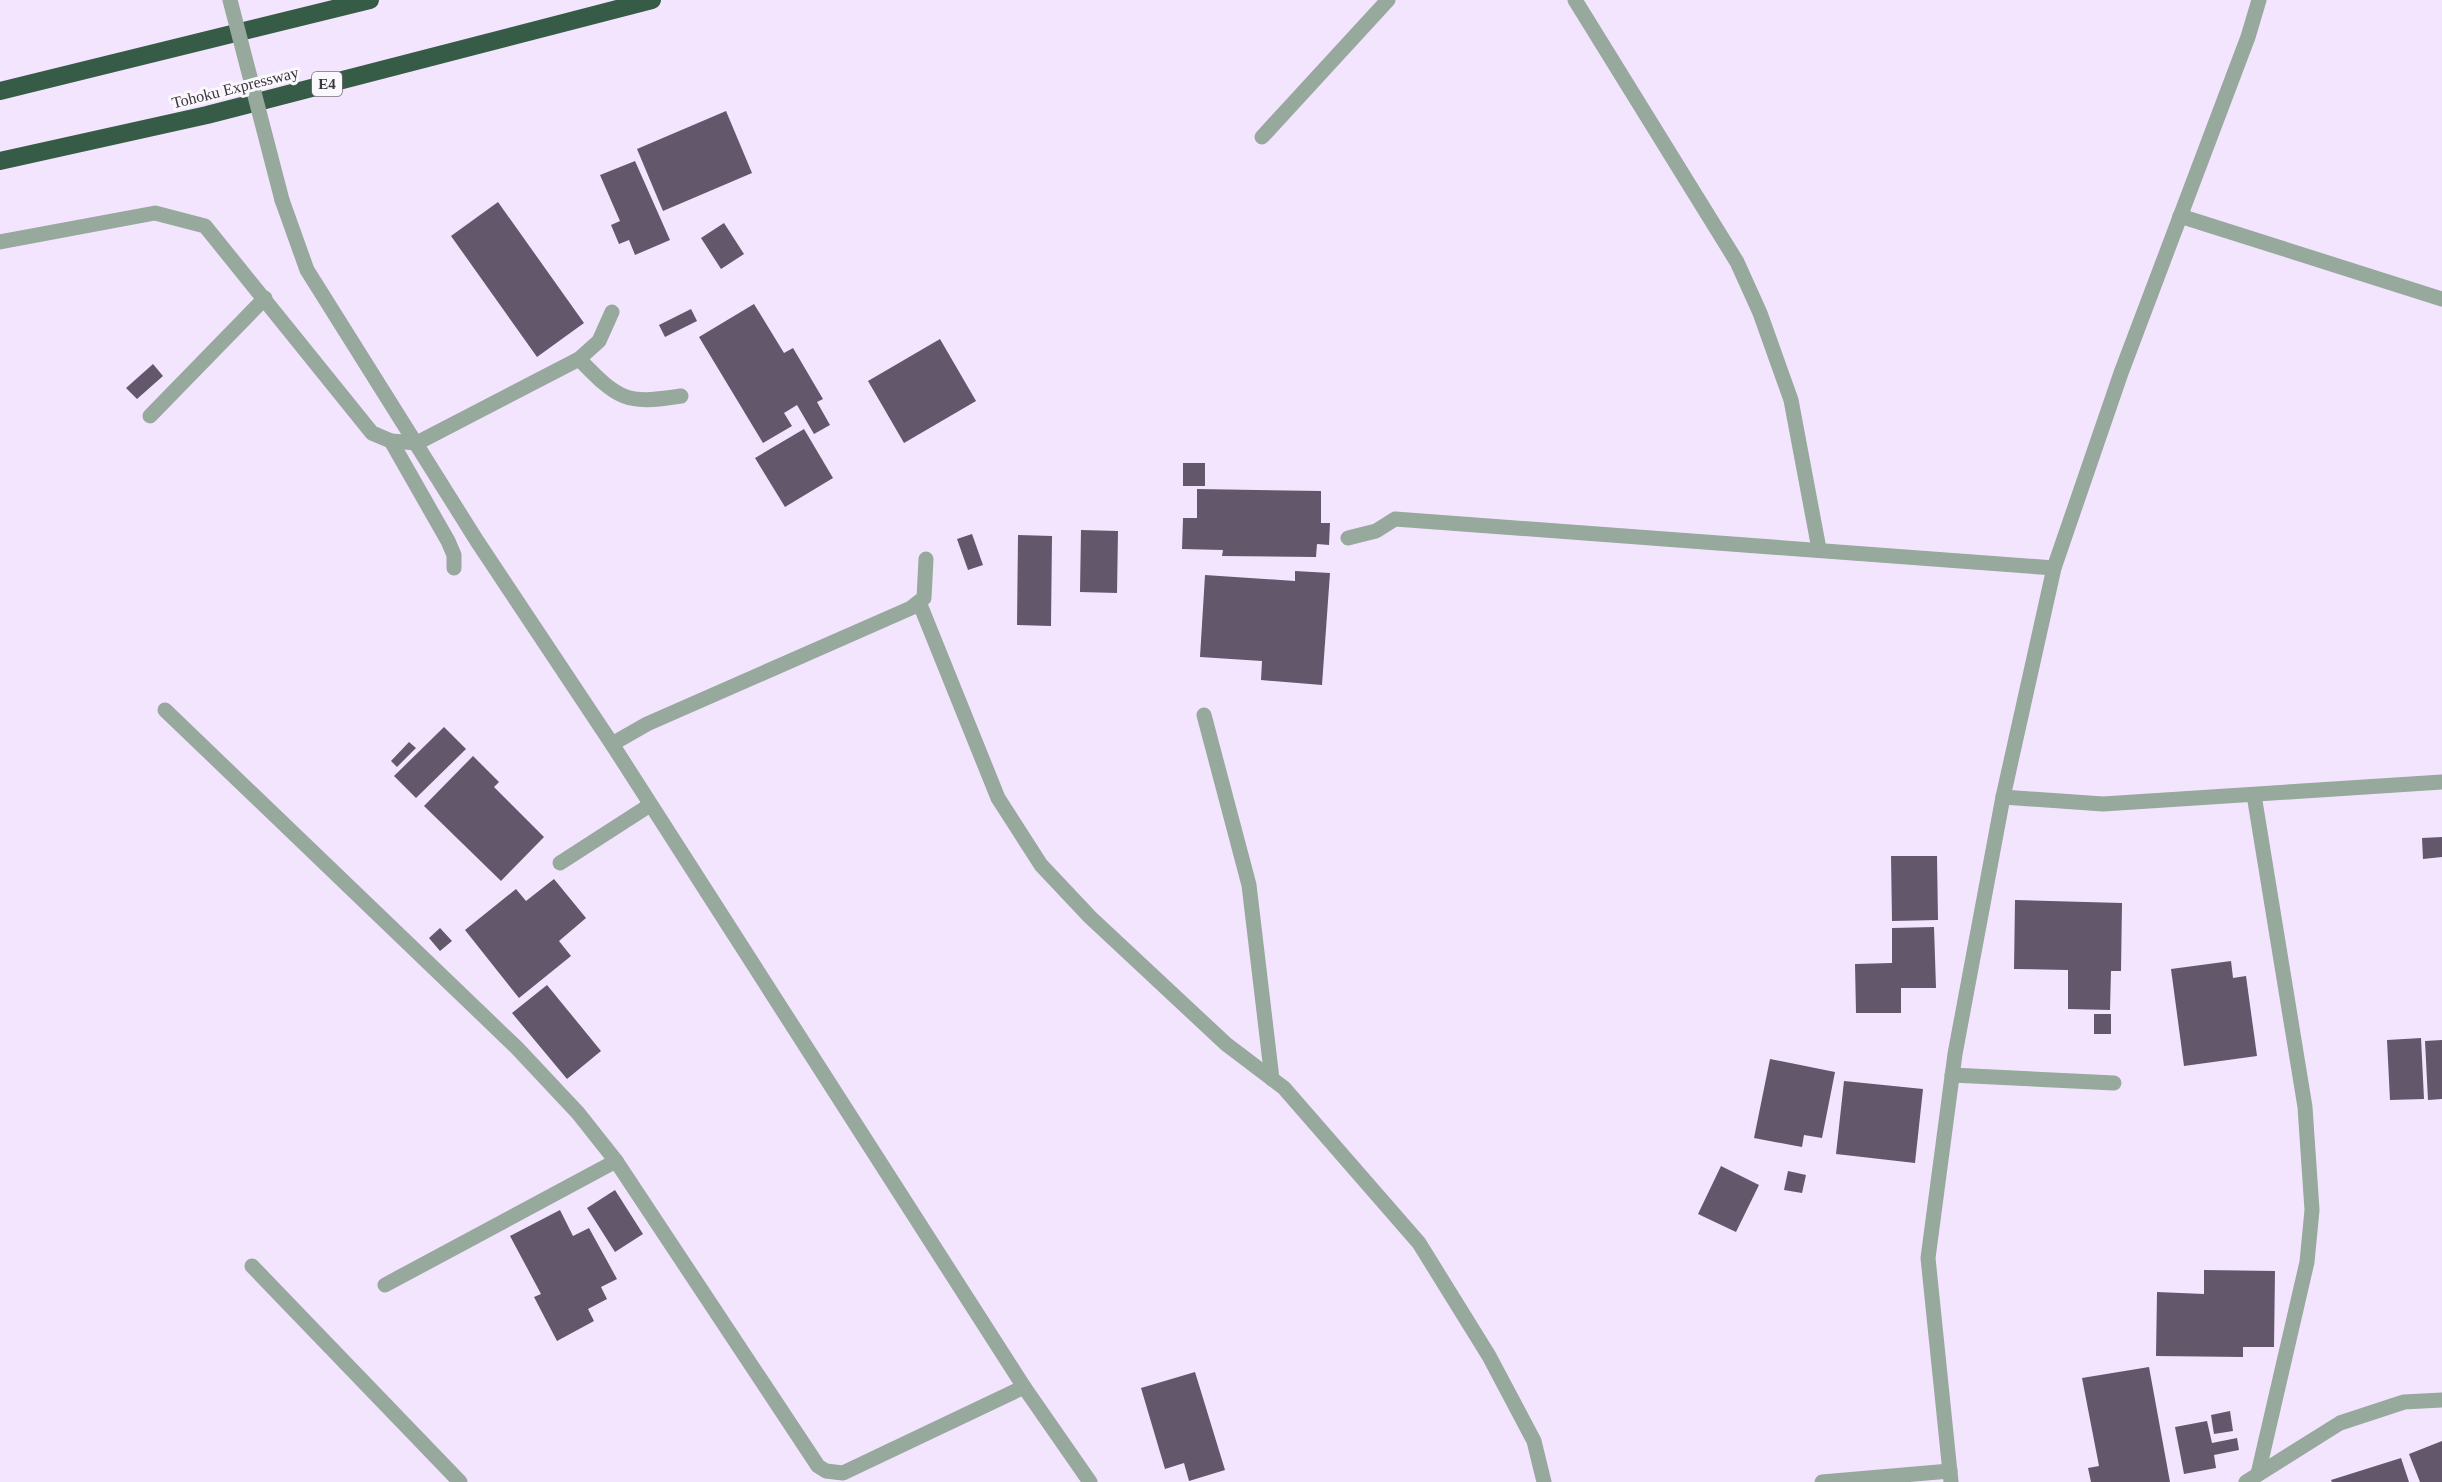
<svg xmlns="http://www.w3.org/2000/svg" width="2442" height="1482" viewBox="0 0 2442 1482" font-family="Georgia,serif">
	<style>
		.building { fill: #63576b }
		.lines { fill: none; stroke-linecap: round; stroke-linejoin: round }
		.minor { stroke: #97a89d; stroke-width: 15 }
		.highway { stroke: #365b46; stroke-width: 18 }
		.minor-bridge { stroke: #97a89d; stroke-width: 15 }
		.labels { text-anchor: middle; stroke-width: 6; stroke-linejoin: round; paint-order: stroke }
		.shield { fill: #faf8fd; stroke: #747077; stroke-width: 1.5 }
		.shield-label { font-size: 15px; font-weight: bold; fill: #3b353e }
		.street-label { font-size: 16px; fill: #3b353e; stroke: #faf8fd }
	</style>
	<rect width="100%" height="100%" fill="#f4e5fe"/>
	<g class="building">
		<polygon points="726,111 752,173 663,211 637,149"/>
		<polygon points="635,161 670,240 635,255 629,240 619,244 611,225 620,221 600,175"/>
		<polygon points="498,202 584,323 537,357 451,236"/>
		<polygon points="724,223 744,254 721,269 701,238"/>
		<polygon points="754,304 784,353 793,348 823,399 817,402 830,425 814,434 797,405 784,413 792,426 763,443 699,337"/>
		<polygon points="691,309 697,321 665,337 659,325"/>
		<polygon points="940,339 976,401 904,443 868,381"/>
		<polygon points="153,364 163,376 137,399 126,388"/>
		<polygon points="804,429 833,478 785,507 755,458"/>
		<rect x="1183" y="463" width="22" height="23"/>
		<polygon points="1197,489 1321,491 1321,523 1330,523 1329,545 1317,544 1316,557 1222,556 1223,550 1182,549 1183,518 1197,518"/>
		<polygon points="1081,530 1118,531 1117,593 1080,592"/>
		<polygon points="972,534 983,565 968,570 957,539"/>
		<polygon points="1018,535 1052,536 1051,626 1017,625"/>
		<polygon points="1295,571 1330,573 1322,685 1261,680 1262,661 1200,657 1205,575 1295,581"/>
		<polygon points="444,727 466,749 416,798 394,776"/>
		<polygon points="409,742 416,748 397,767 391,761"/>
		<polygon points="473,756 499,782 494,787 544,837 501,881 424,806"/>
		<polygon points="2442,837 2442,857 2423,859 2422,838"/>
		<polygon points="1891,856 1937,856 1938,920 1892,921"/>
		<polygon points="554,879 586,918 559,941 571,956 519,998 465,930 516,889 526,901"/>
		<polygon points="2015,900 2122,903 2121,971 2111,971 2110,1010 2068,1009 2068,970 2014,969"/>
		<polygon points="1934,927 1936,988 1901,988 1901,1013 1856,1013 1855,964 1892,963 1892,928"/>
		<polygon points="440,928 452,941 440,951 429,938"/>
		<polygon points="2231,961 2233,978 2246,976 2257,1056 2184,1066 2171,969"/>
		<polygon points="547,985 601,1051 567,1079 512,1013"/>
		<rect x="2094" y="1014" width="17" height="20"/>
		<polygon points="2421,1038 2424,1099 2390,1100 2387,1040"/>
		<polygon points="2442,1040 2442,1099 2428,1100 2425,1041"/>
		<polygon points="1770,1059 1835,1072 1822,1138 1804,1135 1802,1147 1754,1138"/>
		<polygon points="1844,1081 1923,1089 1915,1163 1836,1154"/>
		<polygon points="1721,1166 1759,1185 1736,1232 1698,1214"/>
		<polygon points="1788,1171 1806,1175 1802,1193 1784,1190"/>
		<polygon points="615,1190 643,1234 615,1252 587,1208"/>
		<polygon points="560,1210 573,1236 589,1228 617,1279 601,1287 607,1299 588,1309 594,1321 557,1341 534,1297 541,1294 510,1236"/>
		<polygon points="2204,1270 2275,1271 2274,1347 2243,1347 2243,1357 2156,1356 2157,1292 2204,1294"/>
		<polygon points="2149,1367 2170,1482 2091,1482 2088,1468 2099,1466 2082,1378"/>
		<polygon points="1195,1372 1225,1470 1189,1481 1184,1463 1165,1469 1141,1388"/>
		<polygon points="2230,1411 2233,1431 2214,1434 2211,1415"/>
		<polygon points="2207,1421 2212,1443 2237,1438 2239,1450 2214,1455 2216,1468 2184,1474 2175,1427"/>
		<polygon points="2442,1441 2442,1482 2420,1482 2409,1454"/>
		<polygon points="2401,1458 2409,1482 2332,1482 2331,1480"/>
	</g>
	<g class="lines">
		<g class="minor">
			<polyline points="1575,0 1737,262 1760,313 1791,400 1819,549"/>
			<polyline points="1262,137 1388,0"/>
			<polyline points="282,200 307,270 477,541 612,744 1024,1387 1090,1482"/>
			<polyline points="2180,216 2442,299"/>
			<polyline points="0,242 155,213 205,226 372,433 391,441 417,443 579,359 599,341 612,312"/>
			<path d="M 579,359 C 618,399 625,405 681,396"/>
			<polyline points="150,416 265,298"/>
			<polyline points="391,441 448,541 454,555 454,568"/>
			<polyline points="1348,538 1376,531 1395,519 2054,568"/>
			<polyline points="919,602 998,798 1041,865 1090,917 1226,1044 1284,1088 1419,1243 1489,1356 1534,1441 1544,1482"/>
			<polyline points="165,710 517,1048 578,1113 616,1161 818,1466 826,1471 843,1473 1024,1387"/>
			<polyline points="1204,715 1249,885 1272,1079"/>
			<polyline points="612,744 647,724 911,608 924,598 926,559"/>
			<polyline points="2254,795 2305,1107 2312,1210 2307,1262 2258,1474"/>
			<polyline points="2003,797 2103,804 2442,782"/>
			<polyline points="560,863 650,805"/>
			<polyline points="1952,1075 2114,1083"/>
			<polyline points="252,1266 460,1482"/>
			<polyline points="385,1285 616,1161"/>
			<polyline points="1822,1482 1950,1471"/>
			<polyline points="1951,1482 1928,1258 1955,1054 2003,797 2054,568 2121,373 2248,37 2259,0"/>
			<polyline points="2246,1482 2340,1423 2404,1402 2442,1400"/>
		</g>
		<g class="highway">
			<polyline points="0,91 370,0"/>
			<polyline points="0,161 207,115 652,0"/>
		</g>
		<polyline class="minor-bridge" points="230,0 282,200"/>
	</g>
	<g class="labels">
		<rect class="shield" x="312" y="72" width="30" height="24" rx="4.5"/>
		<g class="shield-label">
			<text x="327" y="89">E4</text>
		</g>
		<g class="street-label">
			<text transform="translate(235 87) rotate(-14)" y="6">Tohoku Expressway</text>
		</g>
	</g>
</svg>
